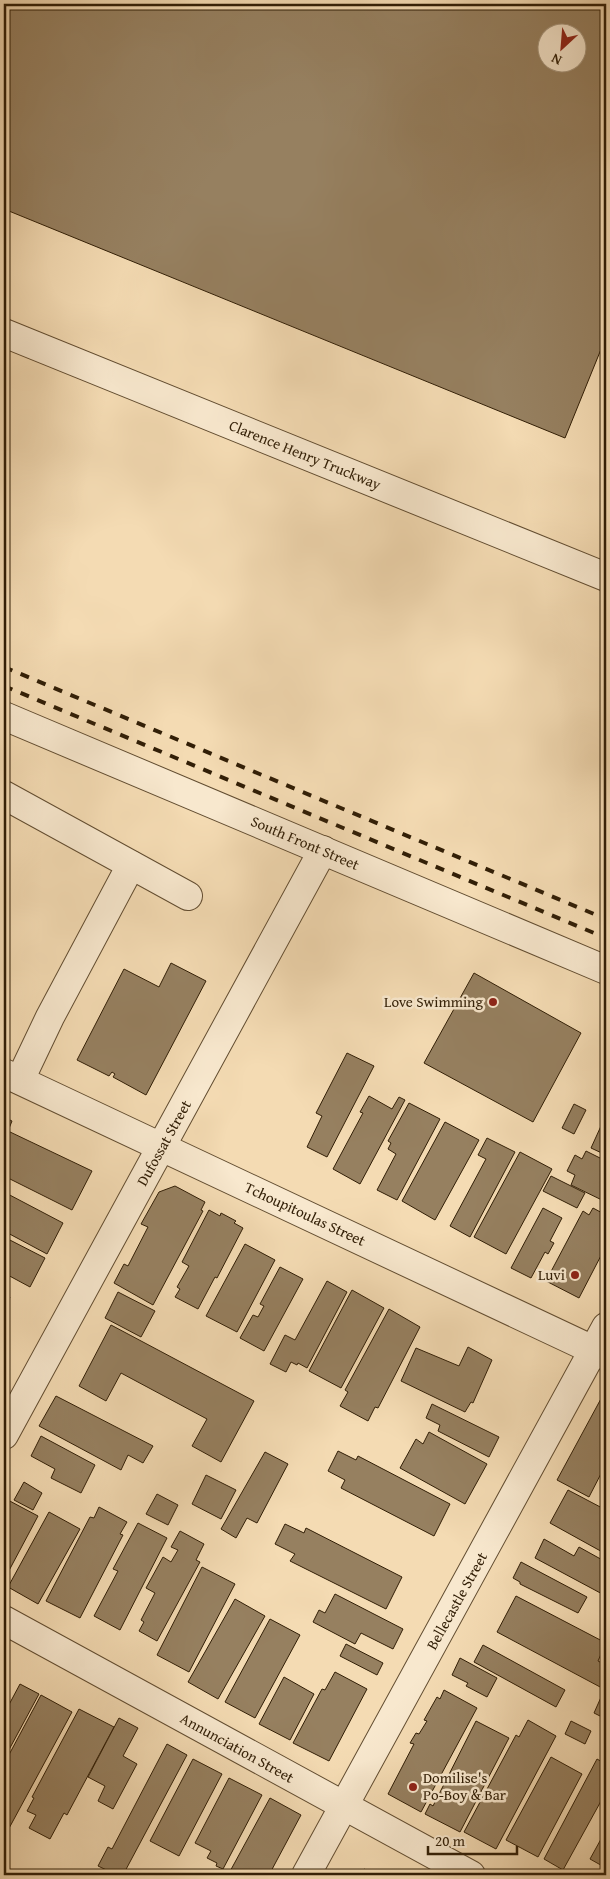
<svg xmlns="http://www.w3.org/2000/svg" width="610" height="1879" viewBox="0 0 610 1879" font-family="'Gentium Book Plus',serif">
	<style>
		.building { fill: #968060; stroke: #311e06; fill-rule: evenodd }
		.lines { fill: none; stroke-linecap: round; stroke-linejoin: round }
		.minor-casing { stroke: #624d31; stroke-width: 30 }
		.minor { stroke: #f8e8ce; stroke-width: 28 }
		.rail { stroke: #311e06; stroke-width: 4; stroke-dasharray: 9 9; stroke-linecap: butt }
		.poi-dot { fill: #8f2418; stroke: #f8e8ce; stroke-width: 2 }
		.labels { text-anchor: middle; stroke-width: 5; stroke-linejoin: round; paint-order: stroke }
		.street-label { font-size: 15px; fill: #311e06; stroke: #f8e8ce }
		.poi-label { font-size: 15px; fill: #311e06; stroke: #f8e8ce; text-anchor: end }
	</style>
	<rect width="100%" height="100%" fill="#f4dbb3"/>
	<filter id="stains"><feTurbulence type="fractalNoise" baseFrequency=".004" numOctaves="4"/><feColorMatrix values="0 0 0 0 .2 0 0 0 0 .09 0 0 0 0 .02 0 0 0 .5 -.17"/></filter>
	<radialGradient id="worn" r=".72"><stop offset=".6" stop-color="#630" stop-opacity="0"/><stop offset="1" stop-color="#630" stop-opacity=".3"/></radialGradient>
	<g class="building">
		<path d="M 4,4 L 606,4 L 606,337 L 565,438 L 4,209 ZM 548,32 L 578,32 L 578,62 L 548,62 Z"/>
		<polygon points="171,963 206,981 146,1095 113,1077 115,1074 112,1072 109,1076 77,1060 124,969 159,987"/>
		<polygon points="474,973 581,1033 533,1122 424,1063"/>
		<polygon points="347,1053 374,1066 327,1157 307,1147 322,1116 316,1113"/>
		<polygon points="369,1096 392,1109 399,1097 405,1100 360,1184 333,1169 363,1113 360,1112"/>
		<polygon points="409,1103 440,1119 397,1200 377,1190 396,1154 388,1149 391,1143 388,1141"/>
		<polygon points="574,1104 586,1110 574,1134 562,1128"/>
		<polygon points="606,1115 606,1155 591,1148"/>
		<polygon points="4,1117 12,1121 8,1131 92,1171 72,1210 4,1176"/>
		<polygon points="445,1122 479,1140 435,1220 402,1201"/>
		<polygon points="487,1138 515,1152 470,1237 450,1226 486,1159 478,1155"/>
		<polygon points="586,1151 606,1161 606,1202 571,1185 575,1175 567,1171 575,1155 582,1159"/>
		<polygon points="520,1152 552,1169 506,1254 474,1237"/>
		<polygon points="551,1176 585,1193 577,1208 543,1191"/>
		<polygon points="175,1186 205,1202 201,1210 203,1211 153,1305 114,1283 124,1264 128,1266 148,1227 141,1224 159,1192"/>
		<polygon points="4,1192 63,1223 47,1254 4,1231"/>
		<polygon points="543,1208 562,1218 550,1241 554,1243 548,1254 545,1252 531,1278 511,1268"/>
		<polygon points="593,1208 606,1215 606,1246 579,1298 546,1281 583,1211 589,1215"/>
		<polygon points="209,1210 220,1216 221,1213 236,1221 234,1223 243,1228 217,1278 215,1277 198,1309 175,1297 180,1289 177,1287 189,1266 182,1262"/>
		<polygon points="4,1237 45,1258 30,1287 4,1273"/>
		<polygon points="245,1244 275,1260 237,1332 206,1316"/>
		<polygon points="280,1267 303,1279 264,1351 240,1338 253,1315 258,1317 264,1306 260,1304"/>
		<polygon points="327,1281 347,1292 307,1368 298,1363 297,1365 291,1362 286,1372 270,1364 285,1335 295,1340"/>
		<polygon points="352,1290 384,1308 341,1388 309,1371"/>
		<polygon points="118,1292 155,1311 141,1337 105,1318"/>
		<polygon points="4,1294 10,1297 5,1306 4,1305"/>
		<polygon points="389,1309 420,1327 378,1408 375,1407 368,1421 340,1406 348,1392 345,1390"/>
		<polygon points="111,1325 254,1401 221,1462 192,1446 207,1419 121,1373 106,1401 79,1386"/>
		<polygon points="468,1347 492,1360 473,1403 471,1402 465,1412 401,1381 416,1348 459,1366"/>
		<polygon points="603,1395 606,1396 606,1464 589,1497 557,1480"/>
		<polygon points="56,1396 153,1446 143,1463 128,1455 121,1470 39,1426"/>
		<polygon points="432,1404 499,1437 489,1457 438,1431 440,1425 426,1418"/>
		<polygon points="429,1432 487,1464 465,1504 400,1468 416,1439 423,1444"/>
		<polygon points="41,1436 95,1465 81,1493 51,1478 55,1469 31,1456"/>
		<polygon points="338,1451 356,1460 358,1456 450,1504 434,1536 341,1488 345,1480 328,1471"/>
		<polygon points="265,1452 288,1464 257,1523 247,1518 236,1538 221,1529"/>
		<polygon points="206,1475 236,1490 221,1519 192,1504"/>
		<polygon points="24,1482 42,1493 33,1510 14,1500"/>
		<polygon points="568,1490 606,1510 606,1554 550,1523"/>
		<polygon points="157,1494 178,1505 168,1525 146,1514"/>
		<polygon points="6,1499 38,1516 4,1580 4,1504"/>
		<polygon points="99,1507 127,1522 120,1534 123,1535 80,1618 46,1601 90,1517 94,1518"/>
		<polygon points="49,1512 80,1529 38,1604 8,1587"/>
		<polygon points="138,1523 167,1538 120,1630 94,1616 118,1571 113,1569"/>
		<polygon points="285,1524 304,1533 306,1528 402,1577 386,1609 290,1561 295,1554 275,1544"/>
		<polygon points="180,1531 204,1544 196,1560 200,1562 157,1641 139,1631 144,1622 141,1620 155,1593 146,1588 163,1557 171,1562 178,1550 171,1547"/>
		<polygon points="544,1539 574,1556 579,1547 606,1562 606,1596 535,1558"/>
		<polygon points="521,1562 587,1597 578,1613 520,1584 520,1582 513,1578"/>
		<polygon points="202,1567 235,1584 189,1672 157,1655"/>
		<polygon points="335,1594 403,1629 393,1649 361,1633 355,1644 313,1622 319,1610 325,1613"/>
		<polygon points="516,1596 606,1643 598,1661 606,1665 606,1680 602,1688 497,1632"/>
		<polygon points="235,1599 265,1616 218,1699 188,1682"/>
		<polygon points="270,1619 300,1635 255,1718 225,1702"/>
		<polygon points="346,1644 383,1663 377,1675 340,1656"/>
		<polygon points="483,1645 565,1690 556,1707 474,1662"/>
		<polygon points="460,1658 497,1678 487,1697 466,1686 468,1683 452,1675"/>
		<polygon points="335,1672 367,1689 329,1761 293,1743 322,1689 325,1690"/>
		<polygon points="284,1677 314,1694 290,1740 259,1724"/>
		<polygon points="20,1684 39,1694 4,1759 4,1714"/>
		<polygon points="444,1690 477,1708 421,1812 388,1794 414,1744 410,1743 416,1733 419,1734 427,1721 424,1720 437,1697 440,1699"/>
		<polygon points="41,1695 72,1712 7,1832 4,1830 4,1764"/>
		<polygon points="602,1695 606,1697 606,1719 594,1713"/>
		<polygon points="79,1709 114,1727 67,1815 64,1813 50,1839 29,1828 36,1815 27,1811 34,1798 32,1797"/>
		<polygon points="119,1718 138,1728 123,1756 137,1764 113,1809 98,1801 105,1786 88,1777"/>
		<polygon points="528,1720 556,1736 496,1849 464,1832 516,1735 519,1737"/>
		<polygon points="476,1721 509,1738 460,1832 425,1814 430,1804 433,1806"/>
		<polygon points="571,1721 591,1731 585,1744 565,1734"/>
		<polygon points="167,1744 187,1755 123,1875 117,1875 98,1866 108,1847 112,1849"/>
		<polygon points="551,1757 582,1774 538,1857 506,1840"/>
		<polygon points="193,1759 222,1774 179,1856 150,1841"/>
		<polygon points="597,1759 606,1764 606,1792 563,1870 544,1859"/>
		<polygon points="229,1778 262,1795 223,1869 216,1866 217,1863 207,1858 211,1851 195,1843"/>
		<polygon points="270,1798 301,1815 269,1875 228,1875"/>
		<polygon points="606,1830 606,1868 590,1859"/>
		<polygon points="364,1869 376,1875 361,1875"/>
	</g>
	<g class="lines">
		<g class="minor-casing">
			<g id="minor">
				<polyline points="4,333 606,577"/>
				<polyline points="4,716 606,970"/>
				<polyline points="4,795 188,896"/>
				<polyline points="4,1073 606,1356"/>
				<polyline points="20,1080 50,1017 131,865"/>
				<polyline points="4,1435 323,850"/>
				<polyline points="4,1620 471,1875"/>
				<polyline points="306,1875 606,1327"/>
			</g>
		</g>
		<use href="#minor" class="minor"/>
		<g class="rail">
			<polyline points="4,667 606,919"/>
			<polyline points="4,686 606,938"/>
		</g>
	</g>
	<g class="poi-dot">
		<circle cx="493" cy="1002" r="5"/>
		<circle cx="575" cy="1275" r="5"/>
		<circle cx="413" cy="1787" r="5"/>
	</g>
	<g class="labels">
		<g class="street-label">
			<text transform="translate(305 455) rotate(22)" y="5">Clarence Henry Truckway</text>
			<text transform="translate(305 843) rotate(23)" y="5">South Front Street</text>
			<text transform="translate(164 1143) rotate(-61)" y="5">Dufossat Street</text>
			<text transform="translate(305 1214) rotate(25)" y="5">Tchoupitoulas Street</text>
			<text transform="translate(457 1601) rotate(-61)" y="5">Bellecastle Street</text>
			<text transform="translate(237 1748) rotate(29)" y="5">Annunciation Street</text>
		</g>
		<g class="poi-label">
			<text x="483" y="1007">Love Swimming</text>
			<text x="565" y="1280">Luvi</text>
			<text x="423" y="1783" text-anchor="start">Domilise's<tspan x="423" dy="17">Po-Boy &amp; Bar</tspan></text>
		</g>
	</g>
	<rect width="610" height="1879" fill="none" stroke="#f4dbb3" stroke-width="20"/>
	<rect x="5" y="5" width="600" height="1869" fill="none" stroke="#311e06" stroke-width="2.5"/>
	<rect x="10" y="10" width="590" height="1859" fill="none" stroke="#311e06"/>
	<g transform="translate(562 48) rotate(206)"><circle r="24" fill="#f8e8ce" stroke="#a8977e"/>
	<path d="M0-4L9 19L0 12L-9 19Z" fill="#8f2418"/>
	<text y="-8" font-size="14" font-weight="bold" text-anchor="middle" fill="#311e06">N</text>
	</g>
	<path d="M428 1846v8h89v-8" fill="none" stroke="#311e06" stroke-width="2.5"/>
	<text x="435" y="1846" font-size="15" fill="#311e06" stroke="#f8e8ce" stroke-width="4" paint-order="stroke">20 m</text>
	<rect width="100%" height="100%" filter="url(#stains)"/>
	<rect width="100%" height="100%" fill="url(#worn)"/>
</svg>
